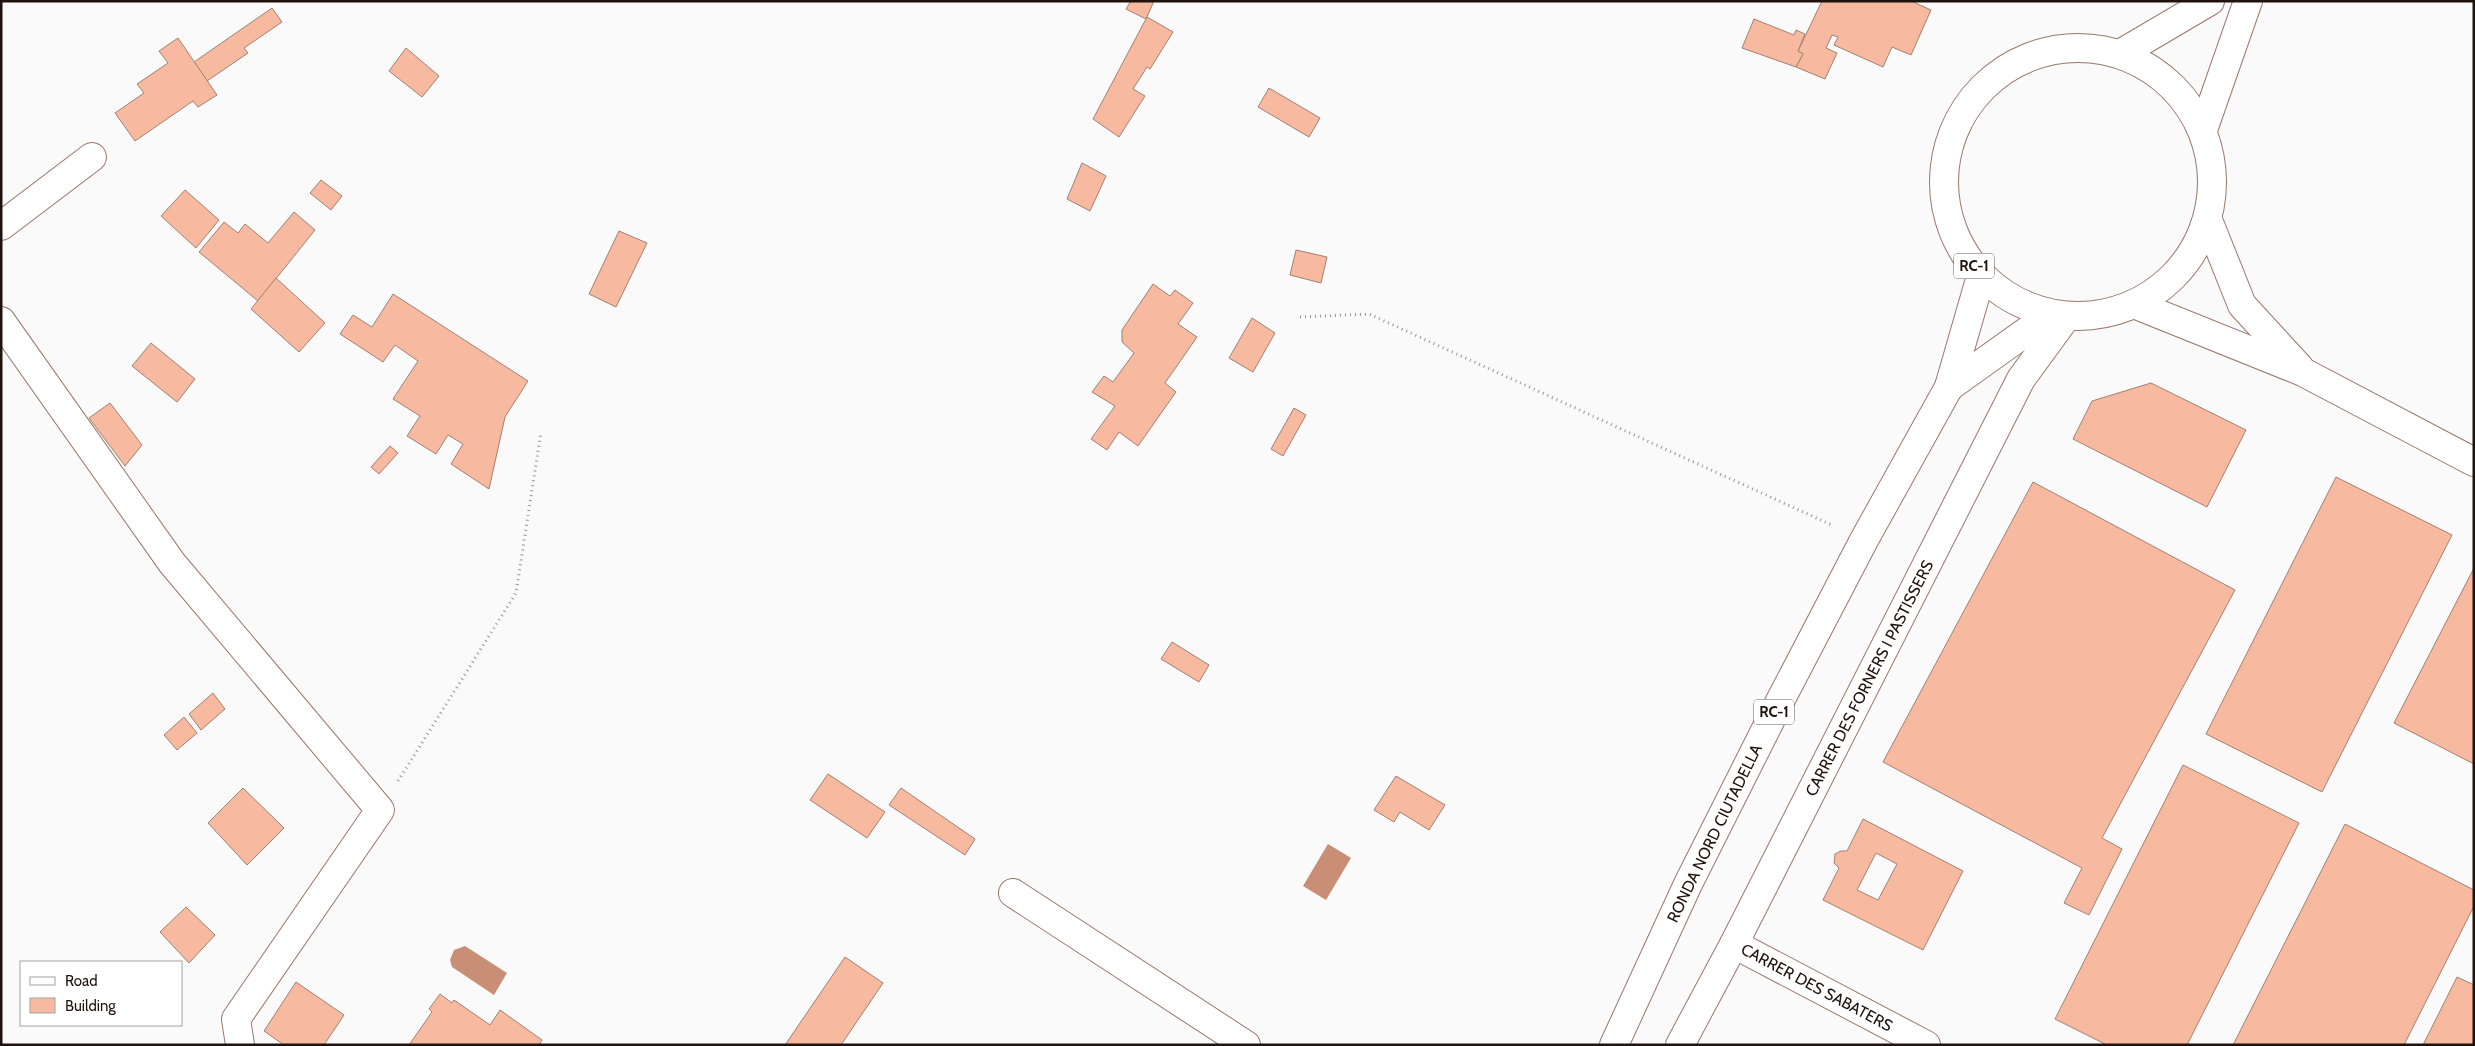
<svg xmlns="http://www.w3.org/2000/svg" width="2475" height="1046" viewBox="0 0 2475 1046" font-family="Cabin,sans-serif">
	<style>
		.water { fill: #c88e76 }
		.building { fill: #f7baa1; stroke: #a27f71; fill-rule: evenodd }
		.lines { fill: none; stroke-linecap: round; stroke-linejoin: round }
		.minor-casing { stroke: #997769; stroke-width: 30 }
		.major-casing { stroke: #997769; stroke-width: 30 }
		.path { stroke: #9a9491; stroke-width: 3; stroke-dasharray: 1 4; stroke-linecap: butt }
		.minor { stroke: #fff; stroke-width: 28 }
		.major { stroke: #fff; stroke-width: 28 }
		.labels { text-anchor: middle; stroke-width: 4; stroke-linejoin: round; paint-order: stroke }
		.shield { fill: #fff; stroke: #635a56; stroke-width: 1 }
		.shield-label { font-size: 15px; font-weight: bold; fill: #20130d }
		.street-label { font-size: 16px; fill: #20130d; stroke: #fff }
	</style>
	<rect width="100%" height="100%" fill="#fafafa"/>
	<g class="water">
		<polygon points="1328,844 1351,858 1326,900 1303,886"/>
		<polygon points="465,946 507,973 494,995 452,967 450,960 454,950"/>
	</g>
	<g class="building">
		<polygon points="1131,1 1154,1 1146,19 1126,9"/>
		<polygon points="1822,1 1911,1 1931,10 1911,55 1892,47 1883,67 1834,45 1838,37 1832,35 1826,48 1837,53 1825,79 1796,67 1803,54 1798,51"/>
		<polygon points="272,8 282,22 244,48 248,53 207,81 194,62"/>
		<polygon points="1147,17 1173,32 1150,69 1147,67 1133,89 1145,96 1119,137 1093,119"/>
		<polygon points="1754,19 1794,35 1796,30 1805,34 1798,51 1803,54 1796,67 1742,48"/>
		<polygon points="178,38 217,95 198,107 193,101 135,141 115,113 144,93 137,84 168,63 159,51"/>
		<polygon points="406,48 439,76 422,97 389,71"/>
		<polygon points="1269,88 1320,118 1309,137 1258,107"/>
		<polygon points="1082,163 1106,176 1090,211 1067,199"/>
		<polygon points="321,180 342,196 331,210 310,193"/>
		<polygon points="185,190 219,220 196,248 161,216"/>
		<polygon points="294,212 315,230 258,301 199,252 224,222 238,233 245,224 268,243"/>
		<polygon points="619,231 647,243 616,307 589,294"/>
		<polygon points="1296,250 1327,257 1321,283 1290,275"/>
		<polygon points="276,278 325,323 299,352 251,309"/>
		<polygon points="1153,284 1170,296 1175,290 1193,303 1178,324 1197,337 1165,383 1176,392 1138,446 1119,432 1107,450 1091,439 1115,406 1092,392 1104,376 1113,382 1134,353 1122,342 1122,330"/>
		<polygon points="393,294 528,381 505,417 489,489 451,464 463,444 448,435 436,454 407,436 420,416 393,399 418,361 395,345 383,362 340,334 353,315 372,327"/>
		<polygon points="1252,318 1275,333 1253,372 1229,358"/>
		<polygon points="151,343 195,379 177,402 132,366"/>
		<polygon points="2151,383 2246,430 2207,507 2073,439 2092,401"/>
		<polygon points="110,403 142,445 125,466 89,418"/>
		<polygon points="1294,408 1306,415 1283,456 1271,449"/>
		<polygon points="390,446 398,453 379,474 371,467"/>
		<polygon points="2336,477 2452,535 2322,792 2206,734"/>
		<polygon points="2033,482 2235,590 2102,838 2122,849 2089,915 2064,903 2082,868 1883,762"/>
		<polygon points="2474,568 2474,764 2394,723"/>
		<polygon points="1172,642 1209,665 1199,682 1161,659"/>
		<polygon points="213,693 225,709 201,730 189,714"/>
		<polygon points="184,717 197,733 177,750 164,735"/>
		<polygon points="2183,765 2299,823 2187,1045 2107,1045 2055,1019"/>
		<polygon points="828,774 885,812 867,838 810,800"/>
		<polygon points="1396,776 1445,805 1429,830 1400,812 1394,822 1374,810"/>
		<polygon points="243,788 284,828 247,865 208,823"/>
		<polygon points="901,788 975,839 965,855 889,805"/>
		<path d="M 1863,819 L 1963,871 L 1923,950 L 1823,900 L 1839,868 L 1834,863 L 1835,854 L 1841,851 L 1847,851 ZM 1876,853 L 1897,864 L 1878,900 L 1857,890 Z"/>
		<polygon points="2345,824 2474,890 2474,906 2404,1045 2233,1045"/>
		<polygon points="186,907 215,935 189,963 160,932"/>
		<polygon points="845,957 883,983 841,1045 785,1045"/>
		<polygon points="2457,977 2474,985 2474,1045 2423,1045"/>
		<polygon points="296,982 344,1015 324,1045 284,1045 264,1031"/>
		<polygon points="440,994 452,1003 454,1000 490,1025 500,1010 542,1040 539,1045 409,1045 432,1012 429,1009"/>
	</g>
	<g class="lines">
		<g class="minor-casing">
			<g id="minor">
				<polyline points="2208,220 2242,305 2299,367"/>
				<polyline points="1,226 92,157"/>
				<polyline points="2134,304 2303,372 2474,462"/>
				<polyline points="1,321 172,563 380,810 236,1019 240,1045"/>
				<polyline points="1013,893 1246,1045"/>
				<polyline points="1734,944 1926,1045"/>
				<polyline points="1680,1045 1734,944 2021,379 2067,316"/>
			</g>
		</g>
		<g class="major-casing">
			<g id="major">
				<circle cx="2078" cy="182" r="134"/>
				<polyline points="2120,54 2210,1"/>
				<polyline points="2203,130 2248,1"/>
				<polyline points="1949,387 2051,314"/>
				<polyline points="1614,1045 1688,884 1779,703 1864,540 1949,387 1981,276"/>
			</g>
		</g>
		<g class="path">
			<polyline points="1300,317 1369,314 1834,526"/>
			<polyline points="398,781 516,593 541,432"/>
		</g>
		<use href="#minor" class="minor"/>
		<use href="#major" class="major"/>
	</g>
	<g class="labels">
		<g class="shield">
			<rect x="1954" y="253.5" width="40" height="25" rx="4"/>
			<rect x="1754" y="699.5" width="40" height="25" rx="4"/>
		</g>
		<g class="shield-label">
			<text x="1974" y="271">RC-1</text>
			<text x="1774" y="717">RC-1</text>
		</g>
		<g class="street-label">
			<text transform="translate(1869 678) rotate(-63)" y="6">CARRER DES FORNERS I PASTISSERS</text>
			<text transform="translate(1714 833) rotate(-64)" y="6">RONDA NORD CIUTADELLA</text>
			<text transform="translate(1817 987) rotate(28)" y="6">CARRER DES SABATERS</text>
		</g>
	</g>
	<rect width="2475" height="1046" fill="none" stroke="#20130d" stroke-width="5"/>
	<rect x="20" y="961" width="162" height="65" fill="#ffffff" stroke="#a6a19e"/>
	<rect x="30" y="977" width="25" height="8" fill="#ffffff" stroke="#a6a19e"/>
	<text x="65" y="986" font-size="15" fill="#20130d">Road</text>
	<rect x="30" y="998" width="25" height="15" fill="#f7baa1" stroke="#a6a19e"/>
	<text x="65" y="1011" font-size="15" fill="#20130d">Building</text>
</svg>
